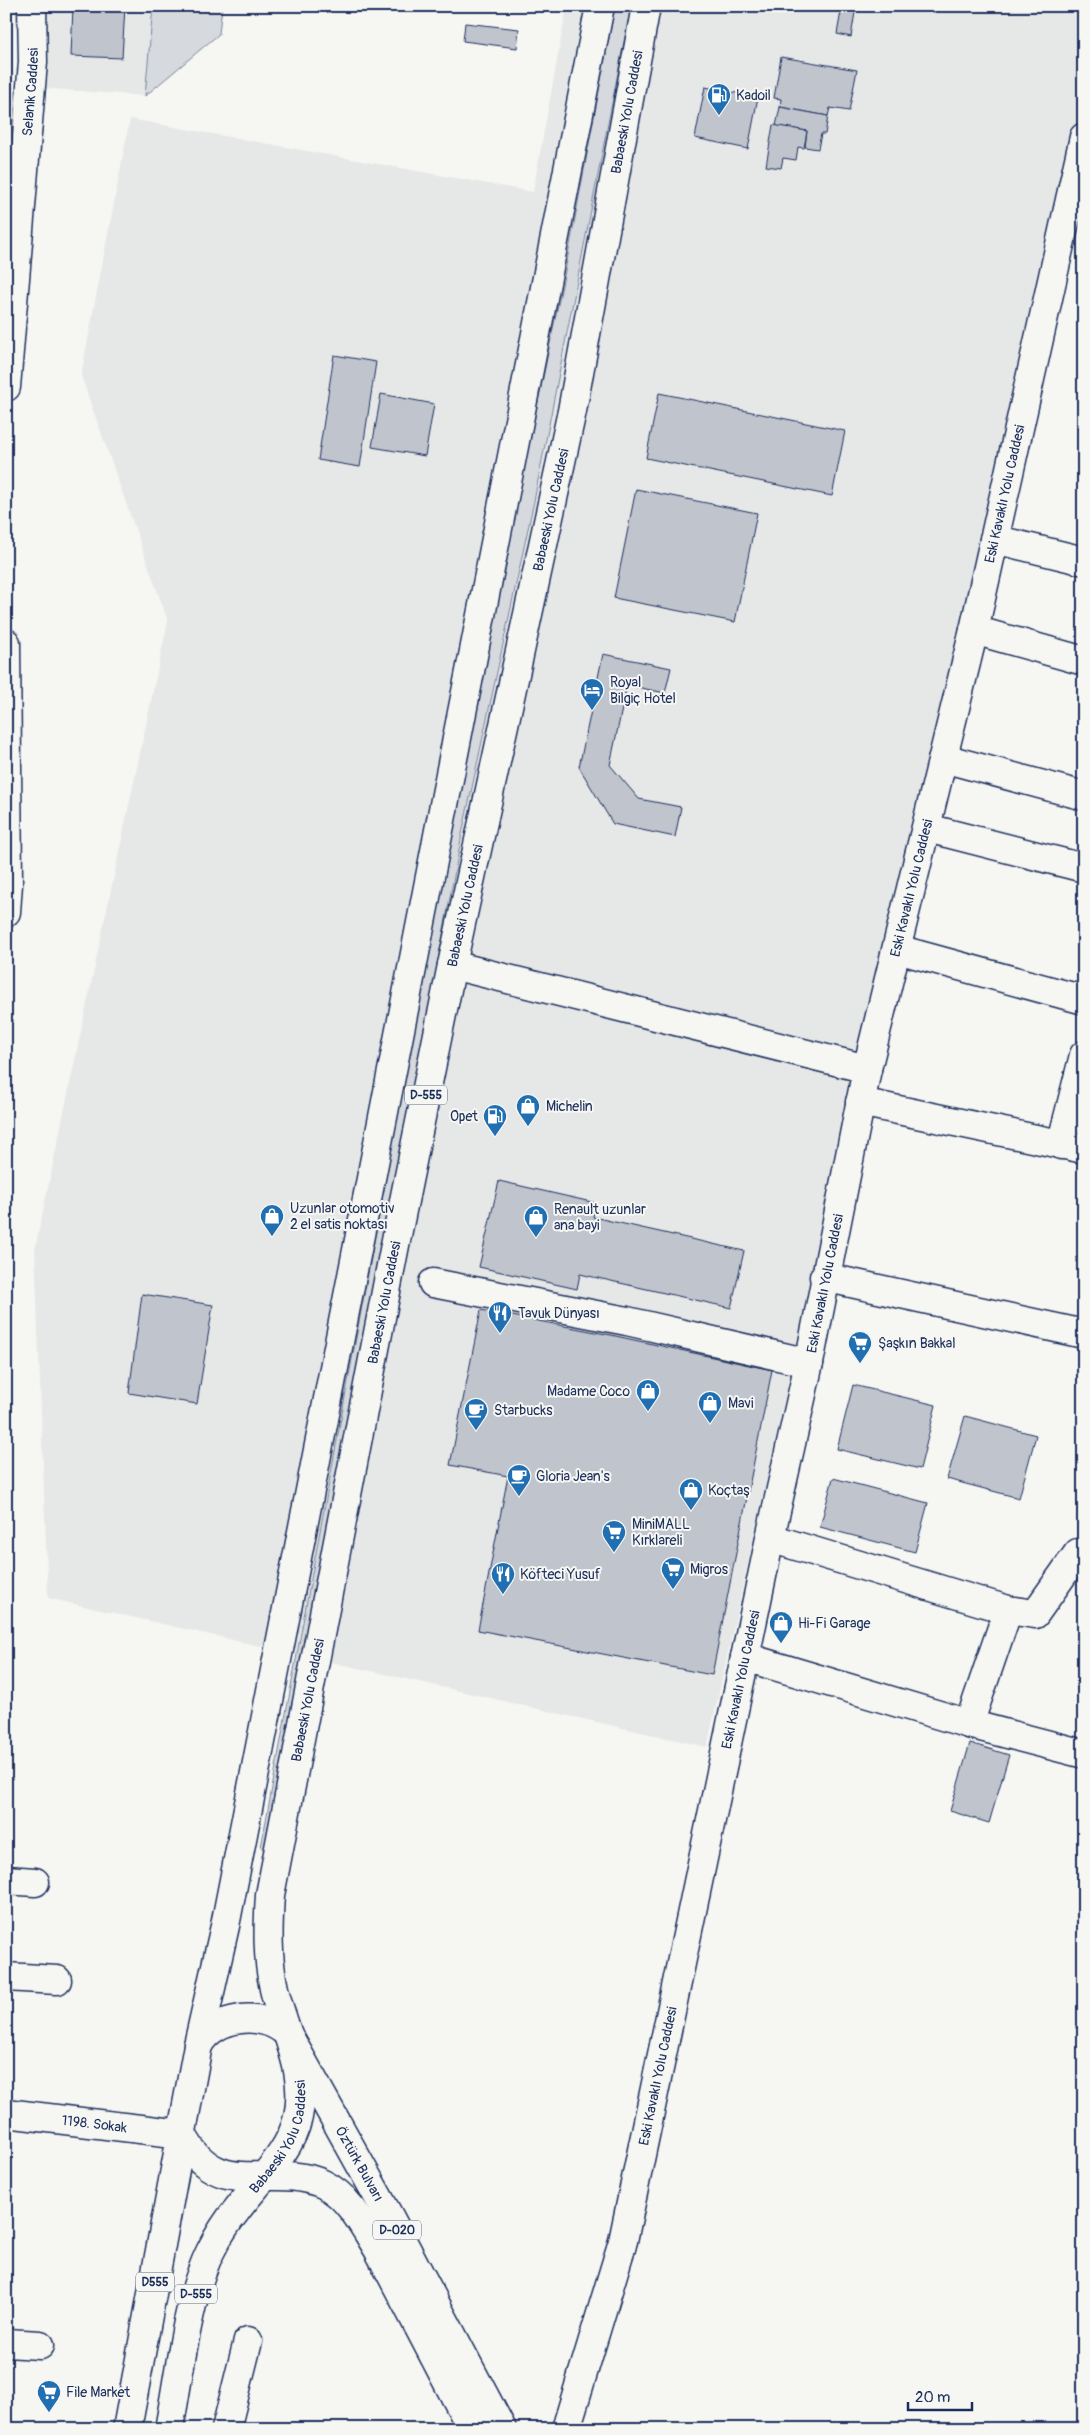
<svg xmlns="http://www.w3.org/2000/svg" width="1090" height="2435" viewBox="0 0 1090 2435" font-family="Pangolin,sans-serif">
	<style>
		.built { fill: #e6e7e7 }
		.green { fill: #d6d9dd; stroke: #78849e }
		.building { fill: #c0c4cd; stroke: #1b2f5e }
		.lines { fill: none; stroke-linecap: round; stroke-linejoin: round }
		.minor-casing { stroke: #1b2f5e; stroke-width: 31 }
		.highway-casing { stroke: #1b2f5e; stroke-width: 31 }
		.minor { stroke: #f6f6f2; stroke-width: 28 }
		.highway { stroke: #f6f6f2; stroke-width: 28 }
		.labels { text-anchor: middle; stroke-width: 4; stroke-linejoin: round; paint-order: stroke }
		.shield { fill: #f6f6f2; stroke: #5d6b8a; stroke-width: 1 }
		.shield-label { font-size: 12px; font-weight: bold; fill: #1b2f5e }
		.street-label { font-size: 14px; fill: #1b2f5e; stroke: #f6f6f2 }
		.poi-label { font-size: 14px; fill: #1b2f5e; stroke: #f6f6f2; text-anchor: start }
	</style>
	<rect width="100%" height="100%" fill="#f6f6f2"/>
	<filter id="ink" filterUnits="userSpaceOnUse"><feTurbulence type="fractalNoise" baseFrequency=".02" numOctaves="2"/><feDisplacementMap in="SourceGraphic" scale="10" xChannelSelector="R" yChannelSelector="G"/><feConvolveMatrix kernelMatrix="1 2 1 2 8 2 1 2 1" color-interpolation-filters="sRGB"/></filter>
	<g filter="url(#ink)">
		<g class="built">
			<polygon points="39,6 153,6 145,96 40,88"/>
			<polygon points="567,6 1084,6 1084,101 1012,458 927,828 796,1348 707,1747 48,1598 35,1249 168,621 81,376 130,119 533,192"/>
		</g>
		<g class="green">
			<polygon points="153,6 222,6 219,34 145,96"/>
			<polygon points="615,6 631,6 534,501 462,834 268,1856 261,1847 462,771 566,266"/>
		</g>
		<g class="building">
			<polygon points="73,6 125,6 122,58 71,56"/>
			<polygon points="842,6 856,6 851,37 837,34"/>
			<polygon points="465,23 519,29 517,48 463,41"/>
			<polygon points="781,57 857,70 849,111 830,108 828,116 780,107 781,99 774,98"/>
			<polygon points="705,87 758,97 748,149 695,138"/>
			<polygon points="780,107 828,116 825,134 821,134 818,149 805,147 807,131 776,126"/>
			<polygon points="773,125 807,131 804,148 798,147 796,160 783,158 781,168 766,166"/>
			<polygon points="334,355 376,362 360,467 318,460"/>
			<polygon points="659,393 845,431 832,496 646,458"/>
			<polygon points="381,394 434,404 425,456 372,447"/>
			<polygon points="636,489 757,513 735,622 614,598"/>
			<polygon points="603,654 671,668 665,693 627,685 610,765 639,799 681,807 675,837 613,824 579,767"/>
			<polygon points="499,1181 596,1203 593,1217 744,1251 731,1308 580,1274 577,1289 479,1267"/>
			<polygon points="142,1294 213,1305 197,1404 129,1393"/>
			<polygon points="481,1310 611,1335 772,1370 712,1675 478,1630 508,1476 450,1465"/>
			<polygon points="853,1385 936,1405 920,1469 837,1449"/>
			<polygon points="965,1416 1036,1435 1019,1498 947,1479"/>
			<polygon points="833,1478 928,1503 915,1552 820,1527"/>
			<polygon points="970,1743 1009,1755 989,1823 950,1811"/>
		</g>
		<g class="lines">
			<g class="minor-casing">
				<g id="minor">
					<path id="s1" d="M 6,387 L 33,62 L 32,6"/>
					<polyline points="994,539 1084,561"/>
					<polyline points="974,630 1084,661"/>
					<polyline points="6,643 8,884 6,912"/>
					<polyline points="943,758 1084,796"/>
					<polyline points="927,828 1084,868"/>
					<polyline points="897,949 1084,1000"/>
					<polyline points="452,965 867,1069"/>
					<polyline points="860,1102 1084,1149"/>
					<polyline points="1061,1145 1084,1055"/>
					<polyline points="824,1277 1084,1334"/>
					<polyline points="433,1283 627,1321 809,1363"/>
					<polyline points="770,1538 1008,1610 1035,1614 1078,1553 1084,1554"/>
					<polyline points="745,1657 969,1724 1084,1754"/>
					<polyline points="969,1724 1008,1610"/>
					<polyline points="6,1880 35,1882"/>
					<polyline points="6,1977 57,1980"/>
					<path id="s2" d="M 6,2113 L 182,2134"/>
					<polyline points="6,2343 40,2345"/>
					<polyline points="226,2429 248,2341"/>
					<path id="s3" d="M 566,2429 L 623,2241 L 770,1538 L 809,1363 L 867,1069 L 974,630 L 1084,137"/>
				</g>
			</g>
			<g class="highway-casing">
				<g id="highway">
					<path id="s4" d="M 198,2045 C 216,2015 262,2010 287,2033 L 390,2218 L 502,2429"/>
					<path d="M 182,2134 C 218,2204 270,2160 323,2184 C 349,2196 365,2228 379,2251 L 472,2429"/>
					<polyline points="127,2429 198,2045 225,1926 600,6"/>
					<path id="s5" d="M 169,2429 C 179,2377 187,2299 210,2252 C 217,2238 226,2223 236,2211 C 257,2182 290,2154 298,2117 C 308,2072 284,2032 274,1989 C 267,1957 268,1927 270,1895 L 394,1250 L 452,965 L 572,411 L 646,6"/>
				</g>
			</g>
			<use href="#minor" class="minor"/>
			<use href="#highway" class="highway"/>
		</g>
	</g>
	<defs>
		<g id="fuel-pin" transform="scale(1.25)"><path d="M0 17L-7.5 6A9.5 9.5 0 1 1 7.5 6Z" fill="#1f6fb2" stroke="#f6f6f2"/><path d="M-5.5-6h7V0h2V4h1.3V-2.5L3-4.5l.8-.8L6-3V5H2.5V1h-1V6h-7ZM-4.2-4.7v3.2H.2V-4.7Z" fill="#fff"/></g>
		<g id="hotel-pin" transform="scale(1.25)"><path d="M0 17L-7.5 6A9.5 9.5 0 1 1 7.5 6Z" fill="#1f6fb2" stroke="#f6f6f2"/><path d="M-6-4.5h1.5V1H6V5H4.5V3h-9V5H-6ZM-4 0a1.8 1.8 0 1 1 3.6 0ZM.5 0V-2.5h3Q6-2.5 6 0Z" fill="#fff"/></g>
		<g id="shop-pin" transform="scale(1.25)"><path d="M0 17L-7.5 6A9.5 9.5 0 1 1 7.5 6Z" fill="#1f6fb2" stroke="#f6f6f2"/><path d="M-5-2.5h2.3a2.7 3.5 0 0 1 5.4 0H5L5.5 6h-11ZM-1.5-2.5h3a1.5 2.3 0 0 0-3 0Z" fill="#fff"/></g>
		<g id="restaurant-pin" transform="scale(1.25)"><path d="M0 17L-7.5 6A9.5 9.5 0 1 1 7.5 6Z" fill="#1f6fb2" stroke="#f6f6f2"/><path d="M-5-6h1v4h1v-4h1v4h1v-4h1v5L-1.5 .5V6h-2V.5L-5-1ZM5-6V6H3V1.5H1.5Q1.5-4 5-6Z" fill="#fff"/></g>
		<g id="supermarket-pin" transform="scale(1.25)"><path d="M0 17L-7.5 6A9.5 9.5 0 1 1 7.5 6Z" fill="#1f6fb2" stroke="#f6f6f2"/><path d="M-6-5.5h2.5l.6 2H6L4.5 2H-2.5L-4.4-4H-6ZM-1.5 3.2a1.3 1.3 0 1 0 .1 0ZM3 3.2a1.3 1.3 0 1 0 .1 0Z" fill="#fff"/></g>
		<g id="cafe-pin" transform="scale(1.25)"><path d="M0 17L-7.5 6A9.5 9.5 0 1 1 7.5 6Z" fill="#1f6fb2" stroke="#f6f6f2"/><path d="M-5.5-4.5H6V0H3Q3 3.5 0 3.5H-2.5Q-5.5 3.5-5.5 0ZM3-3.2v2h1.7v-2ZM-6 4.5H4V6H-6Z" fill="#fff"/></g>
	</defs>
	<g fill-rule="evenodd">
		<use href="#fuel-pin" x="719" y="95"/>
		<use href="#hotel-pin" x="592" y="690"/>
		<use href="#shop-pin" x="528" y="1106"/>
		<use href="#fuel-pin" x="495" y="1116"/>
		<use href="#shop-pin" x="272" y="1216"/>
		<use href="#shop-pin" x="536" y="1217"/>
		<use href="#restaurant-pin" x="500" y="1313"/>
		<use href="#supermarket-pin" x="860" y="1343"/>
		<use href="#shop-pin" x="648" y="1391"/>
		<use href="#shop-pin" x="710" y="1403"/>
		<use href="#cafe-pin" x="476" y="1410"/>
		<use href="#cafe-pin" x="519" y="1476"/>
		<use href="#shop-pin" x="691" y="1490"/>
		<use href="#supermarket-pin" x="614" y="1532"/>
		<use href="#supermarket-pin" x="673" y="1569"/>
		<use href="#restaurant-pin" x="503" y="1574"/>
		<use href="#shop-pin" x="781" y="1623"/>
		<use href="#supermarket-pin" x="49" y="2392"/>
	</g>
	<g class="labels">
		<g class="shield">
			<rect x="405" y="1085.5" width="42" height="19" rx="4"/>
			<rect x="373" y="2220.5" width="48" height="19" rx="4"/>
			<rect x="136" y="2272.5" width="38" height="19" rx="4"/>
			<rect x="175" y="2284.5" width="42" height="19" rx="4"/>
		</g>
		<g class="shield-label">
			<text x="426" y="1099">D-555</text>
			<text x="397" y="2234">D-020</text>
			<text x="155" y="2286">D555</text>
			<text x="196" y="2298">D-555</text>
		</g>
		<g class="street-label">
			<text dy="5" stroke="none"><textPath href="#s1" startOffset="296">Selanik Caddesi</textPath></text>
			<text dy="5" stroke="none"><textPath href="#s5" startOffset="2389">Babaeski Yolu Caddesi</textPath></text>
			<text dy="5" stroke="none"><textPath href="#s3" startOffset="1985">Eski Kavaklı Yolu Caddesi</textPath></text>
			<text dy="5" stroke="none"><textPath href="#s5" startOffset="1984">Babaeski Yolu Caddesi</textPath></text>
			<text dy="5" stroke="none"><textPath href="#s3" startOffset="1580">Eski Kavaklı Yolu Caddesi</textPath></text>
			<text dy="5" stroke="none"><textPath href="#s5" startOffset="1579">Babaeski Yolu Caddesi</textPath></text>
			<text dy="5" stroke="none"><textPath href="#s3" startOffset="1175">Eski Kavaklı Yolu Caddesi</textPath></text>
			<text dy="5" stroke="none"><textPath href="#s5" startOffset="1174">Babaeski Yolu Caddesi</textPath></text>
			<text dy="5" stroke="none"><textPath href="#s3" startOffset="770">Eski Kavaklı Yolu Caddesi</textPath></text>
			<text dy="5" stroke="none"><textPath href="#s5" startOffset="769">Babaeski Yolu Caddesi</textPath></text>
			<text dy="5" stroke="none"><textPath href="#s3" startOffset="365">Eski Kavaklı Yolu Caddesi</textPath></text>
			<text dy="5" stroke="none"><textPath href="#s2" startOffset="89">1198. Sokak</textPath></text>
			<text dy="5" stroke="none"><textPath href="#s5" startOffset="319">Babaeski Yolu Caddesi</textPath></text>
			<text dy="5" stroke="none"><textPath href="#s4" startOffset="251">Öztürk Bulvarı</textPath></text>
		</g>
		<g class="poi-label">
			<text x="736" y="100">Kadoil</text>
			<text x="610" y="687">Royal<tspan x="610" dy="16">Bilgiç Hotel</tspan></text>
			<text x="546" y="1111">Michelin</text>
			<text x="478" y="1121" text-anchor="end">Opet</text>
			<text x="290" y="1213">Uzunlar otomotiv<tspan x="290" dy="16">2 el satis noktası</tspan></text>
			<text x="554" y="1214">Renault uzunlar<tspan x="554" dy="16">ana bayi</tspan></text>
			<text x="518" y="1318">Tavuk Dünyası</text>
			<text x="878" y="1348">Şaşkın Bakkal</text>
			<text x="630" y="1396" text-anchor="end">Madame Coco</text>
			<text x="728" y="1408">Mavi</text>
			<text x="494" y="1415">Starbucks</text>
			<text x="536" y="1481">Gloria Jean's</text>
			<text x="708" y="1495">Koçtaş</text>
			<text x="632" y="1529">MiniMALL<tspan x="632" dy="16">Kırklareli</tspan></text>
			<text x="690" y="1574">Migros</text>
			<text x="520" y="1579">Köfteci Yusuf</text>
			<text x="798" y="1628">Hi-Fi Garage</text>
			<text x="66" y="2397">File Market</text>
		</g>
	</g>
	<rect width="1090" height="2435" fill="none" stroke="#f6f6f2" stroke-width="25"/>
	<rect x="12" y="12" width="1065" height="2410" fill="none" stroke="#1b2f5e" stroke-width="2" filter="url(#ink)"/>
	<path d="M908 2402v8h64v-8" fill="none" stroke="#1b2f5e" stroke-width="2.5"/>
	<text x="915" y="2402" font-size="15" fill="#1b2f5e" stroke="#f6f6f2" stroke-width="4" paint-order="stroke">20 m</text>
</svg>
